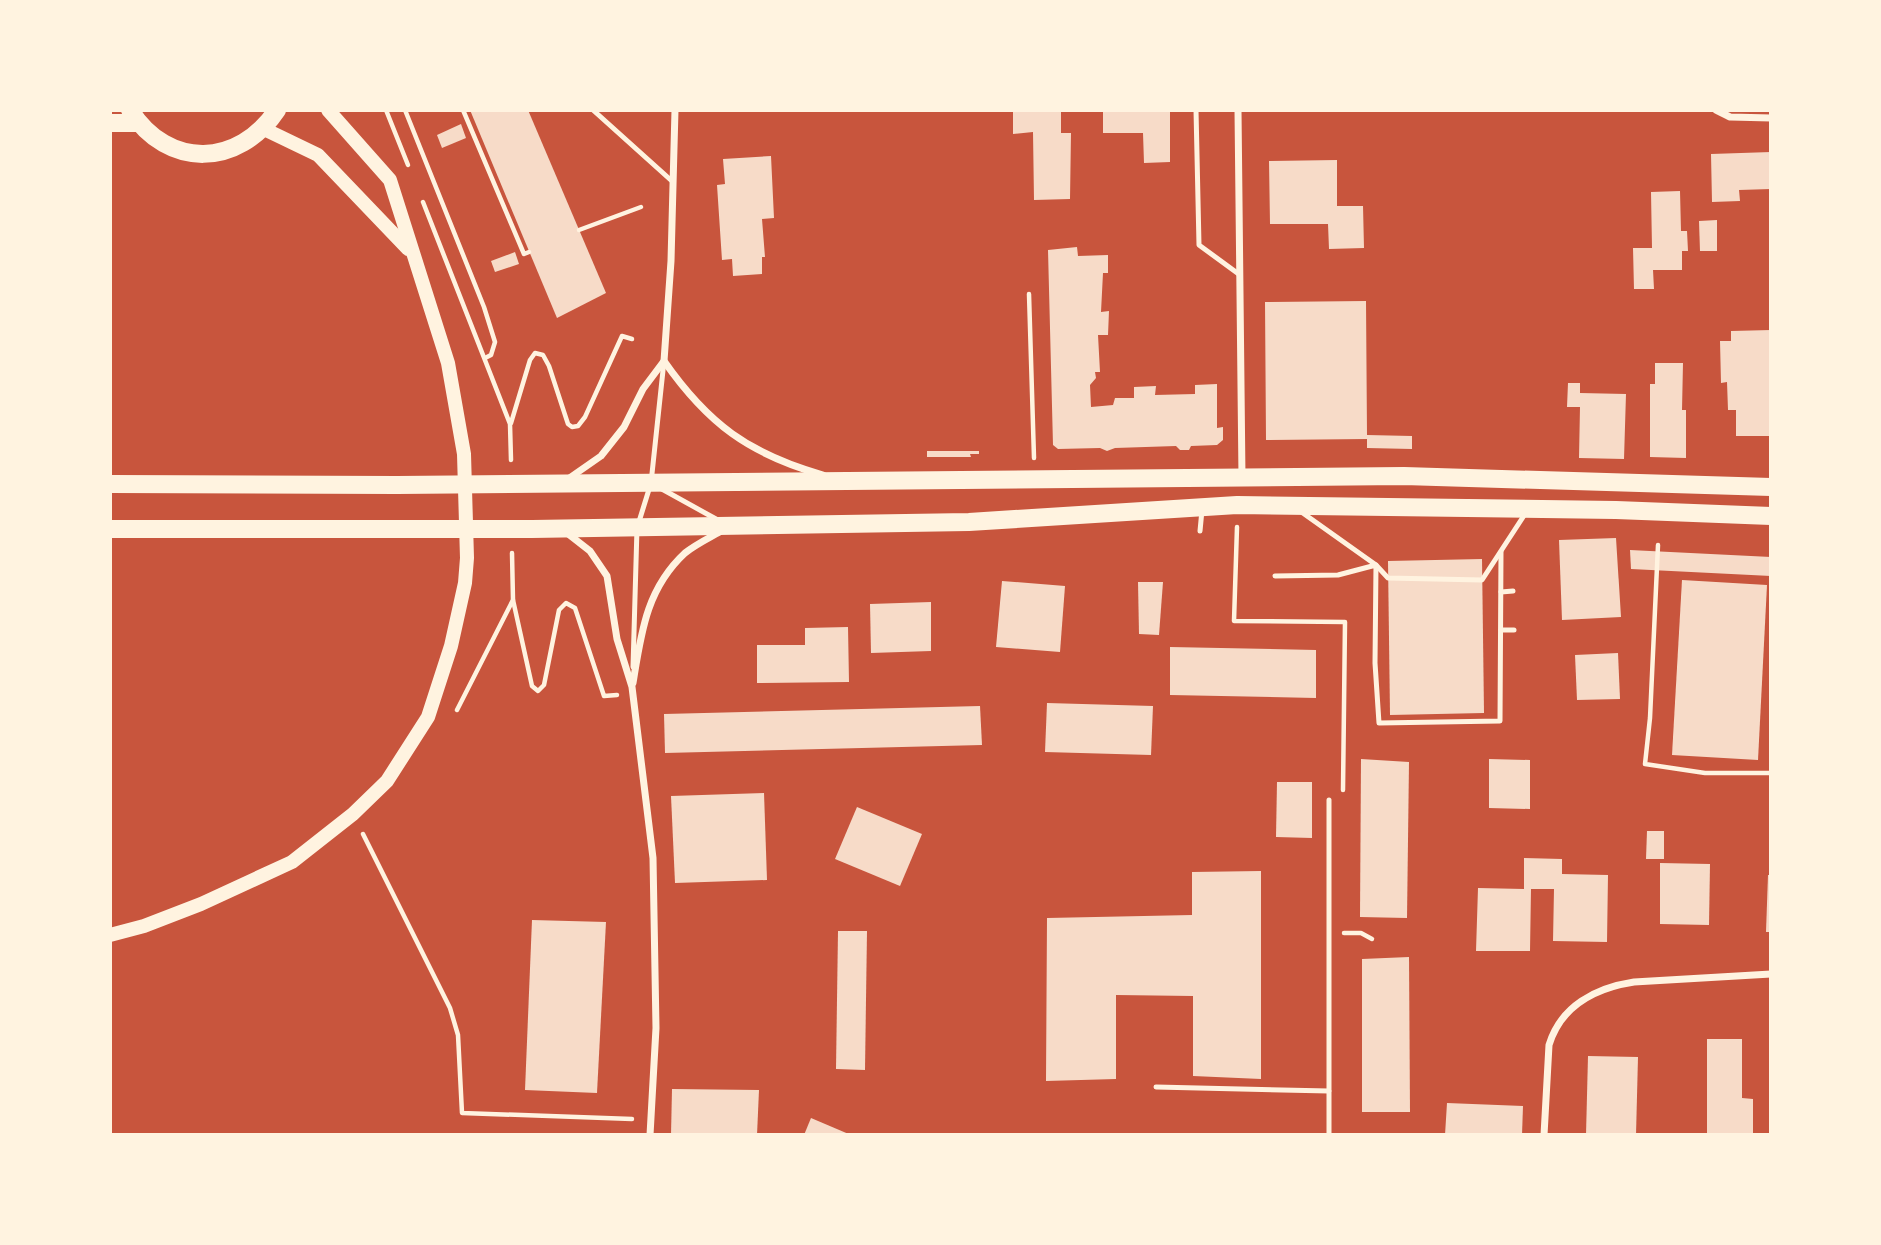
<svg xmlns="http://www.w3.org/2000/svg" width="1881" height="1245" viewBox="0 0 1881 1245" font-family="'Space Grotesk',sans-serif">
	<style>
		.building { fill: #f7dbc8 }
		.lines { fill: none; stroke-linecap: round; stroke-linejoin: round }
		.path { stroke: #fff3e0; stroke-width: 4.5 }
		.service { stroke: #fff3e0; stroke-width: 5 }
		.minor { stroke: #fff3e0; stroke-width: 7 }
		.secondary { stroke: #fff3e0; stroke-width: 14 }
		.primary { stroke: #fff3e0; stroke-width: 18 }
	</style>
	<rect width="100%" height="100%" fill="#c8553d"/>
	<g class="building">
		<polygon points="470,110 528,110 606,293 557,318"/>
		<polygon points="1013,110 1061,110 1061,133 1071,133 1070,199 1034,200 1033,132 1013,134"/>
		<polygon points="1103,110 1170,110 1170,162 1144,163 1143,133 1103,133"/>
		<polygon points="461,124 466,138 442,148 437,135"/>
		<polygon points="1771,152 1771,189 1739,190 1740,201 1712,202 1711,154"/>
		<polygon points="771,156 774,218 762,219 765,257 762,257 762,274 733,276 732,259 722,260 717,185 725,184 723,159"/>
		<polygon points="1337,160 1337,206 1363,206 1364,248 1329,249 1328,224 1270,224 1269,161"/>
		<polygon points="1680,191 1681,231 1687,231 1688,251 1682,251 1682,270 1653,270 1654,289 1634,289 1633,248 1652,248 1651,192"/>
		<polygon points="1717,220 1717,251 1700,251 1699,221"/>
		<polygon points="1077,247 1078,256 1108,255 1108,273 1103,273 1101,312 1109,311 1108,335 1098,335 1100,372 1095,372 1096,378 1090,385 1091,407 1113,405 1115,398 1134,398 1134,387 1156,386 1155,395 1195,394 1195,385 1217,384 1217,428 1223,427 1223,440 1217,445 1191,446 1189,450 1180,450 1176,446 1115,448 1107,451 1100,448 1058,449 1053,445 1048,250"/>
		<polygon points="515,252 519,264 495,272 491,261"/>
		<polygon points="1366,301 1367,435 1412,436 1412,449 1367,448 1367,439 1266,440 1265,302"/>
		<polygon points="1771,330 1771,436 1736,436 1736,410 1728,410 1727,382 1721,383 1720,341 1731,341 1731,331"/>
		<polygon points="1655,363 1683,363 1682,410 1686,410 1686,458 1650,457 1650,384 1655,384"/>
		<polygon points="1568,383 1580,383 1580,393 1626,394 1624,459 1579,458 1580,407 1567,407"/>
		<polygon points="927,451 979,451 979,454 970,454 971,457 927,457"/>
		<polygon points="1616,538 1621,617 1562,620 1559,540"/>
		<polygon points="1630,550 1771,557 1771,576 1631,569"/>
		<polygon points="1482,559 1484,713 1390,715 1388,561"/>
		<polygon points="1682,580 1767,585 1758,760 1672,755"/>
		<polygon points="1002,581 1065,586 1060,652 996,647"/>
		<polygon points="1138,582 1163,582 1159,635 1139,634"/>
		<polygon points="931,602 931,651 871,653 870,604"/>
		<polygon points="848,627 849,682 757,683 757,645 805,645 805,628"/>
		<polygon points="1170,647 1316,650 1316,698 1170,695"/>
		<polygon points="1618,653 1620,699 1577,700 1575,655"/>
		<polygon points="1047,703 1153,706 1151,755 1045,752"/>
		<polygon points="980,706 982,745 665,753 664,714"/>
		<polygon points="1361,759 1409,762 1407,918 1360,917"/>
		<polygon points="1489,759 1530,760 1530,809 1489,808"/>
		<polygon points="1277,782 1312,782 1312,838 1276,837"/>
		<polygon points="764,793 767,880 675,883 671,796"/>
		<polygon points="857,807 922,834 900,886 835,859"/>
		<polygon points="1647,831 1664,831 1664,859 1646,859"/>
		<polygon points="1524,858 1562,859 1562,874 1608,875 1607,942 1553,941 1554,889 1531,889 1530,951 1476,951 1478,888 1524,889"/>
		<polygon points="1660,863 1710,864 1709,925 1660,924"/>
		<polygon points="1261,871 1261,1079 1193,1076 1193,996 1116,995 1116,1079 1046,1081 1047,918 1192,915 1192,872"/>
		<polygon points="1768,875 1771,875 1771,932 1766,932"/>
		<polygon points="532,920 606,922 597,1093 525,1090"/>
		<polygon points="838,931 867,931 865,1070 836,1069"/>
		<polygon points="1409,957 1410,1112 1362,1112 1362,959"/>
		<polygon points="1707,1039 1742,1039 1742,1098 1753,1099 1753,1135 1707,1135"/>
		<polygon points="1588,1056 1638,1057 1636,1135 1586,1135"/>
		<polygon points="672,1089 759,1090 757,1135 671,1135"/>
		<polygon points="1447,1103 1523,1106 1522,1135 1445,1135"/>
		<polygon points="811,1118 851,1135 804,1135"/>
	</g>
	<g class="lines">
		<g class="path">
			<polyline points="386,110 408,165"/>
			<polyline points="405,110 484,307 495,342 491,355 485,358"/>
			<polyline points="463,110 524,254 529,252"/>
			<polyline points="423,202 510,424 511,460"/>
			<polyline points="579,230 641,207"/>
			<polyline points="1029,294 1034,458"/>
			<polyline points="511,423 530,360 535,353 543,355 549,366 568,424 572,427 578,426 585,417 622,336 632,339"/>
			<polyline points="1237,527 1234,621 1345,622 1343,790"/>
			<polyline points="1658,545 1650,718 1645,764 1705,773 1771,773"/>
			<polyline points="513,600 532,686 538,691 544,685 559,610 566,603 575,608 604,696 617,695"/>
			<polyline points="457,710 513,600 512,553"/>
			<polyline points="363,834 450,1008 458,1035 462,1113 632,1119"/>
			<polyline points="1344,933 1361,933 1372,939"/>
		</g>
		<g class="service">
			<polyline points="593,110 673,182"/>
			<polyline points="1196,110 1199,245 1240,275"/>
			<polyline points="660,488 716,519"/>
			<polyline points="1300,511 1376,565 1388,578 1482,580 1525,514"/>
			<polyline points="1200,531 1202,510"/>
			<polyline points="1275,576 1338,575 1376,565 1375,663 1379,723 1500,721 1501,552"/>
			<polyline points="1501,592 1513,591"/>
			<polyline points="1501,630 1514,630"/>
			<polyline points="633,667 637,528 651,483 664,361"/>
			<polyline points="1329,800 1329,1135"/>
			<polyline points="1156,1087 1329,1091"/>
		</g>
		<g class="minor">
			<polyline points="1238,110 1242,477"/>
			<polyline points="1716,110 1730,117 1771,118"/>
			<path d="M 664,361 C 708,424 749,454 823,475"/>
			<polyline points="568,479 601,456 624,427 643,389 664,361 671,261 675,110"/>
			<polyline points="567,533 590,551 607,576 617,639 632,687 653,858 656,1028 650,1135"/>
			<path d="M 633,683 C 641,634 646,589 685,553 C 696,544 711,537 723,530"/>
			<path d="M 1544,1135 L 1549,1045 C 1561,1006 1595,988 1634,982 L 1771,974"/>
		</g>
		<g class="secondary">
			<polyline points="264,129 318,155 408,249"/>
			<polyline points="110,935 144,926 201,904 292,862 353,814 387,781 428,717 451,646 465,583 467,558 464,454 448,363 390,180 328,110"/>
		</g>
		<g class="primary">
			<path d="M 130,110 C 168,170 239,167 277,110"/>
			<polyline points="110,123 138,123"/>
			<polyline points="110,484 397,485 1404,476 1771,487"/>
			<polyline points="110,529 532,529 969,522 1237,505 1616,510 1771,516"/>
		</g>
	</g>
	<rect width="1881" height="1245" fill="none" stroke="#fff3e0" stroke-width="224"/>
</svg>
